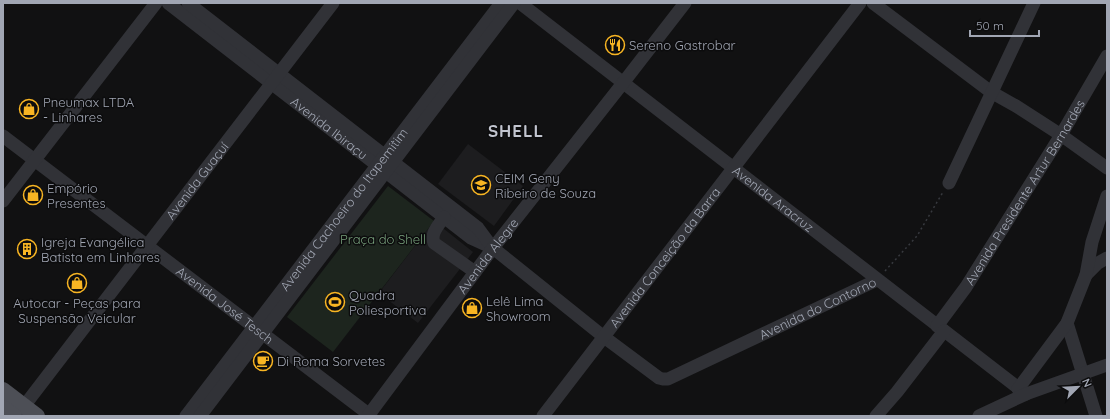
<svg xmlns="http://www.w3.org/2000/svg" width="1110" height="419" viewBox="0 0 1110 419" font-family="Quicksand,sans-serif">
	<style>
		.built { fill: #1d1d1f }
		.green { fill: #1d251e }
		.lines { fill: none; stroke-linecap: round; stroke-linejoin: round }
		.path { stroke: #37393e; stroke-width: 1.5; stroke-dasharray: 2 3; stroke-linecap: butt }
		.minor { stroke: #313237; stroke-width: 13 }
		.major { stroke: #4d4f56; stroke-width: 16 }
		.labels { text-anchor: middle; stroke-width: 3; stroke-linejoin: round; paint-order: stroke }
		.poi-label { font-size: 13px; fill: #a1a6b3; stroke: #0c0c0d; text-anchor: start }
		.street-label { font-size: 13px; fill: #a1a6b3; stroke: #0c0c0d }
		.park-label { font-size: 13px; fill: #779f7b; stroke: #0c0c0d }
		.district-label { font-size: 17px; font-weight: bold; letter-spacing: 1px; fill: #c2c5cf; stroke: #0c0c0d }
	</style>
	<rect width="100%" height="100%" fill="#111112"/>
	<g class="built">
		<polygon points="468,144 523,186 494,226 438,184"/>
		<polygon points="434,221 473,252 418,323 379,293"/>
	</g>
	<polygon class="green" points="388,186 434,221 333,352 287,317"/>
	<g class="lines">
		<polyline class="path" points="885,271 917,236 943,192"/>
		<g class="minor">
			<path id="s1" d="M 168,3 L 471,238 L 493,248 L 604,337 L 659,378 L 663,379 L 668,379 L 877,280"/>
			<polyline points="188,3 478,228 492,247"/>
			<path id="s2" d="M 520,3 L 1026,394"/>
			<polyline points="873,3 991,92 1016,106 1061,135 1107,168"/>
			<path id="s3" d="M 3,136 L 371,416"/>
			<polyline points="949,183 1034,3"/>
			<polyline points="3,201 156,3"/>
			<path d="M 444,217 C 439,225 430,233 434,243 L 475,272"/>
			<polyline points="1086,275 1098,263 1107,258"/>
			<polyline points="1067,323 1096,416"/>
			<path id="s4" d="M 937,326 L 966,287 L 1061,135 L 1107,56"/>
			<polyline points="1018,389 1067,323 1086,275 1092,242 1107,196"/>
			<path id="s5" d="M 18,414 L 333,3"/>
			<path id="s6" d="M 186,416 L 501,3"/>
			<polyline points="200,416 514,3"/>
			<path id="s7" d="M 368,416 L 493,248 L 623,83 L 685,3"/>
			<path id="s8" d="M 543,416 L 860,3"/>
			<polyline points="876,416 897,392 944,331"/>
			<polyline points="979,416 1026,394 1107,365"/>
		</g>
		<g class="major">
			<polyline points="3,390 37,416"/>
			<polyline points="3,408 14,416"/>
		</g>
	</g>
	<defs>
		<g id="restaurant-ring" transform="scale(1)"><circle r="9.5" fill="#0c0c0d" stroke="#f8b523" stroke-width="1.5"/><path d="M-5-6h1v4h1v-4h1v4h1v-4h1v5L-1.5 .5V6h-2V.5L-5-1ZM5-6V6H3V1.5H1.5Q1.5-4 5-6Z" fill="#f8b523"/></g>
		<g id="shop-ring" transform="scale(1)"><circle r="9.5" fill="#0c0c0d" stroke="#f8b523" stroke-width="1.5"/><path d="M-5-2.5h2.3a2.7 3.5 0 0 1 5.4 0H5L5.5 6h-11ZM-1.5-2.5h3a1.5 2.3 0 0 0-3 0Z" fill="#f8b523"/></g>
		<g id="school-ring" transform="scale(1)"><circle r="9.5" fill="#0c0c0d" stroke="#f8b523" stroke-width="1.5"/><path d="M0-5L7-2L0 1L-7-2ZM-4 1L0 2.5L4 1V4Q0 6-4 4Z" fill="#f8b523"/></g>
		<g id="building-ring" transform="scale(1)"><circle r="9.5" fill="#0c0c0d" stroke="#f8b523" stroke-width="1.5"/><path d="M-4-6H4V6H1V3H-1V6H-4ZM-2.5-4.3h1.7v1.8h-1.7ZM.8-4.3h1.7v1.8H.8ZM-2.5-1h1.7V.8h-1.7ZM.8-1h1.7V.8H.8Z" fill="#f8b523"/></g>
		<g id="stadium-ring" transform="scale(1)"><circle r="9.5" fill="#0c0c0d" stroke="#f8b523" stroke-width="1.5"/><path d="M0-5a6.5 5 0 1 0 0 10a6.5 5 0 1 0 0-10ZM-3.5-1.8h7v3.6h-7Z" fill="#f8b523"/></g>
		<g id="cafe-ring" transform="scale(1)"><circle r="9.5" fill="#0c0c0d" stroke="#f8b523" stroke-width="1.5"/><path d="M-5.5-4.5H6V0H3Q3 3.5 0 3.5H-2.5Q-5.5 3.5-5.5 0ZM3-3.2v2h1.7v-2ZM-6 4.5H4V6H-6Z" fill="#f8b523"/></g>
	</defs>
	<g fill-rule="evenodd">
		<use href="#restaurant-ring" x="615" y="45"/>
		<use href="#shop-ring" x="29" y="109"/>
		<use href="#school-ring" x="481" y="185"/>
		<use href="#shop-ring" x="33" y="195"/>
		<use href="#building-ring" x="27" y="249"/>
		<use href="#shop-ring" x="77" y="283"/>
		<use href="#stadium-ring" x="335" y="302"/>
		<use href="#shop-ring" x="472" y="308"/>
		<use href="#cafe-ring" x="263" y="361"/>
	</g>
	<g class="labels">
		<g class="poi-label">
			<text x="629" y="50">Sereno Gastrobar</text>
			<text x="43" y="107">Pneumax LTDA<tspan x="43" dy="15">- Linhares</tspan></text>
			<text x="495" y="183">CEIM Geny<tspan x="495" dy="15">Ribeiro de Souza</tspan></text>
			<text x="47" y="193">Empório<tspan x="47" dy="15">Presentes</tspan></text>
			<text x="41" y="247">Igreja Evangélica<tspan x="41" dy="15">Batista em Linhares</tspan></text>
			<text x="349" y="300">Quadra<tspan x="349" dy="15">Poliesportiva</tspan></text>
			<text x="486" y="306">Lelê Lima<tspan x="486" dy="15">Showroom</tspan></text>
			<text x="77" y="308" text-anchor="middle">Autocar - Peças para<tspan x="77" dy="15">Suspensão Veicular</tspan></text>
			<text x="277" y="366">Di Roma Sorvetes</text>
		</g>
		<g class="street-label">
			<text dy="5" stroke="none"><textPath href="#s1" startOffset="204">Avenida Ibiraçu</textPath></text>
			<text dy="5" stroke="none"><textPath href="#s5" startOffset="294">Avenida Guaçuí</textPath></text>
			<text dy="5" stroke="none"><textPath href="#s4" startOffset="160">Avenida Presidente Artur Bernardes</textPath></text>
			<text dy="5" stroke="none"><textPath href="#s2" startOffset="320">Avenida Aracruz</textPath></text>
			<text dy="5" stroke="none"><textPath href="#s6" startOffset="260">Avenida Cachoeiro do Itapemitim</textPath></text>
			<text dy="5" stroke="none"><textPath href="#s7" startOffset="200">Avenida Alegre</textPath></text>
			<text dy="5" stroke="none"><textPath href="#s8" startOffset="200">Avenida Conceição da Barra</textPath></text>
			<text dy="5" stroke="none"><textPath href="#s3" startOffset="279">Avenida José Tesch</textPath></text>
			<text dy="5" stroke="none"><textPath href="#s1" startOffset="793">Avenida do Contorno</textPath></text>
		</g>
		<g class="park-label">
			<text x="383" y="244">Praça do Shell</text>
		</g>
		<g class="district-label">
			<text x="516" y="137">SHELL</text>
		</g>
	</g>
	<rect width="1110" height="419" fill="none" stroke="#a1a6b3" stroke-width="8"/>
	<g transform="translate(1078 387) rotate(66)" stroke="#0c0c0d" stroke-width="3" paint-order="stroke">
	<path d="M0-3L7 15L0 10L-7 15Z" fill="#a1a6b3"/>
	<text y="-6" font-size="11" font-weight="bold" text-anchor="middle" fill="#a1a6b3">N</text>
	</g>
	<path d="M970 30v6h69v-6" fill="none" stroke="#a1a6b3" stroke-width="2"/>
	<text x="976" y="30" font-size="12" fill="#a1a6b3" stroke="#0c0c0d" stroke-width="3" paint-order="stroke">50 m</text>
</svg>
